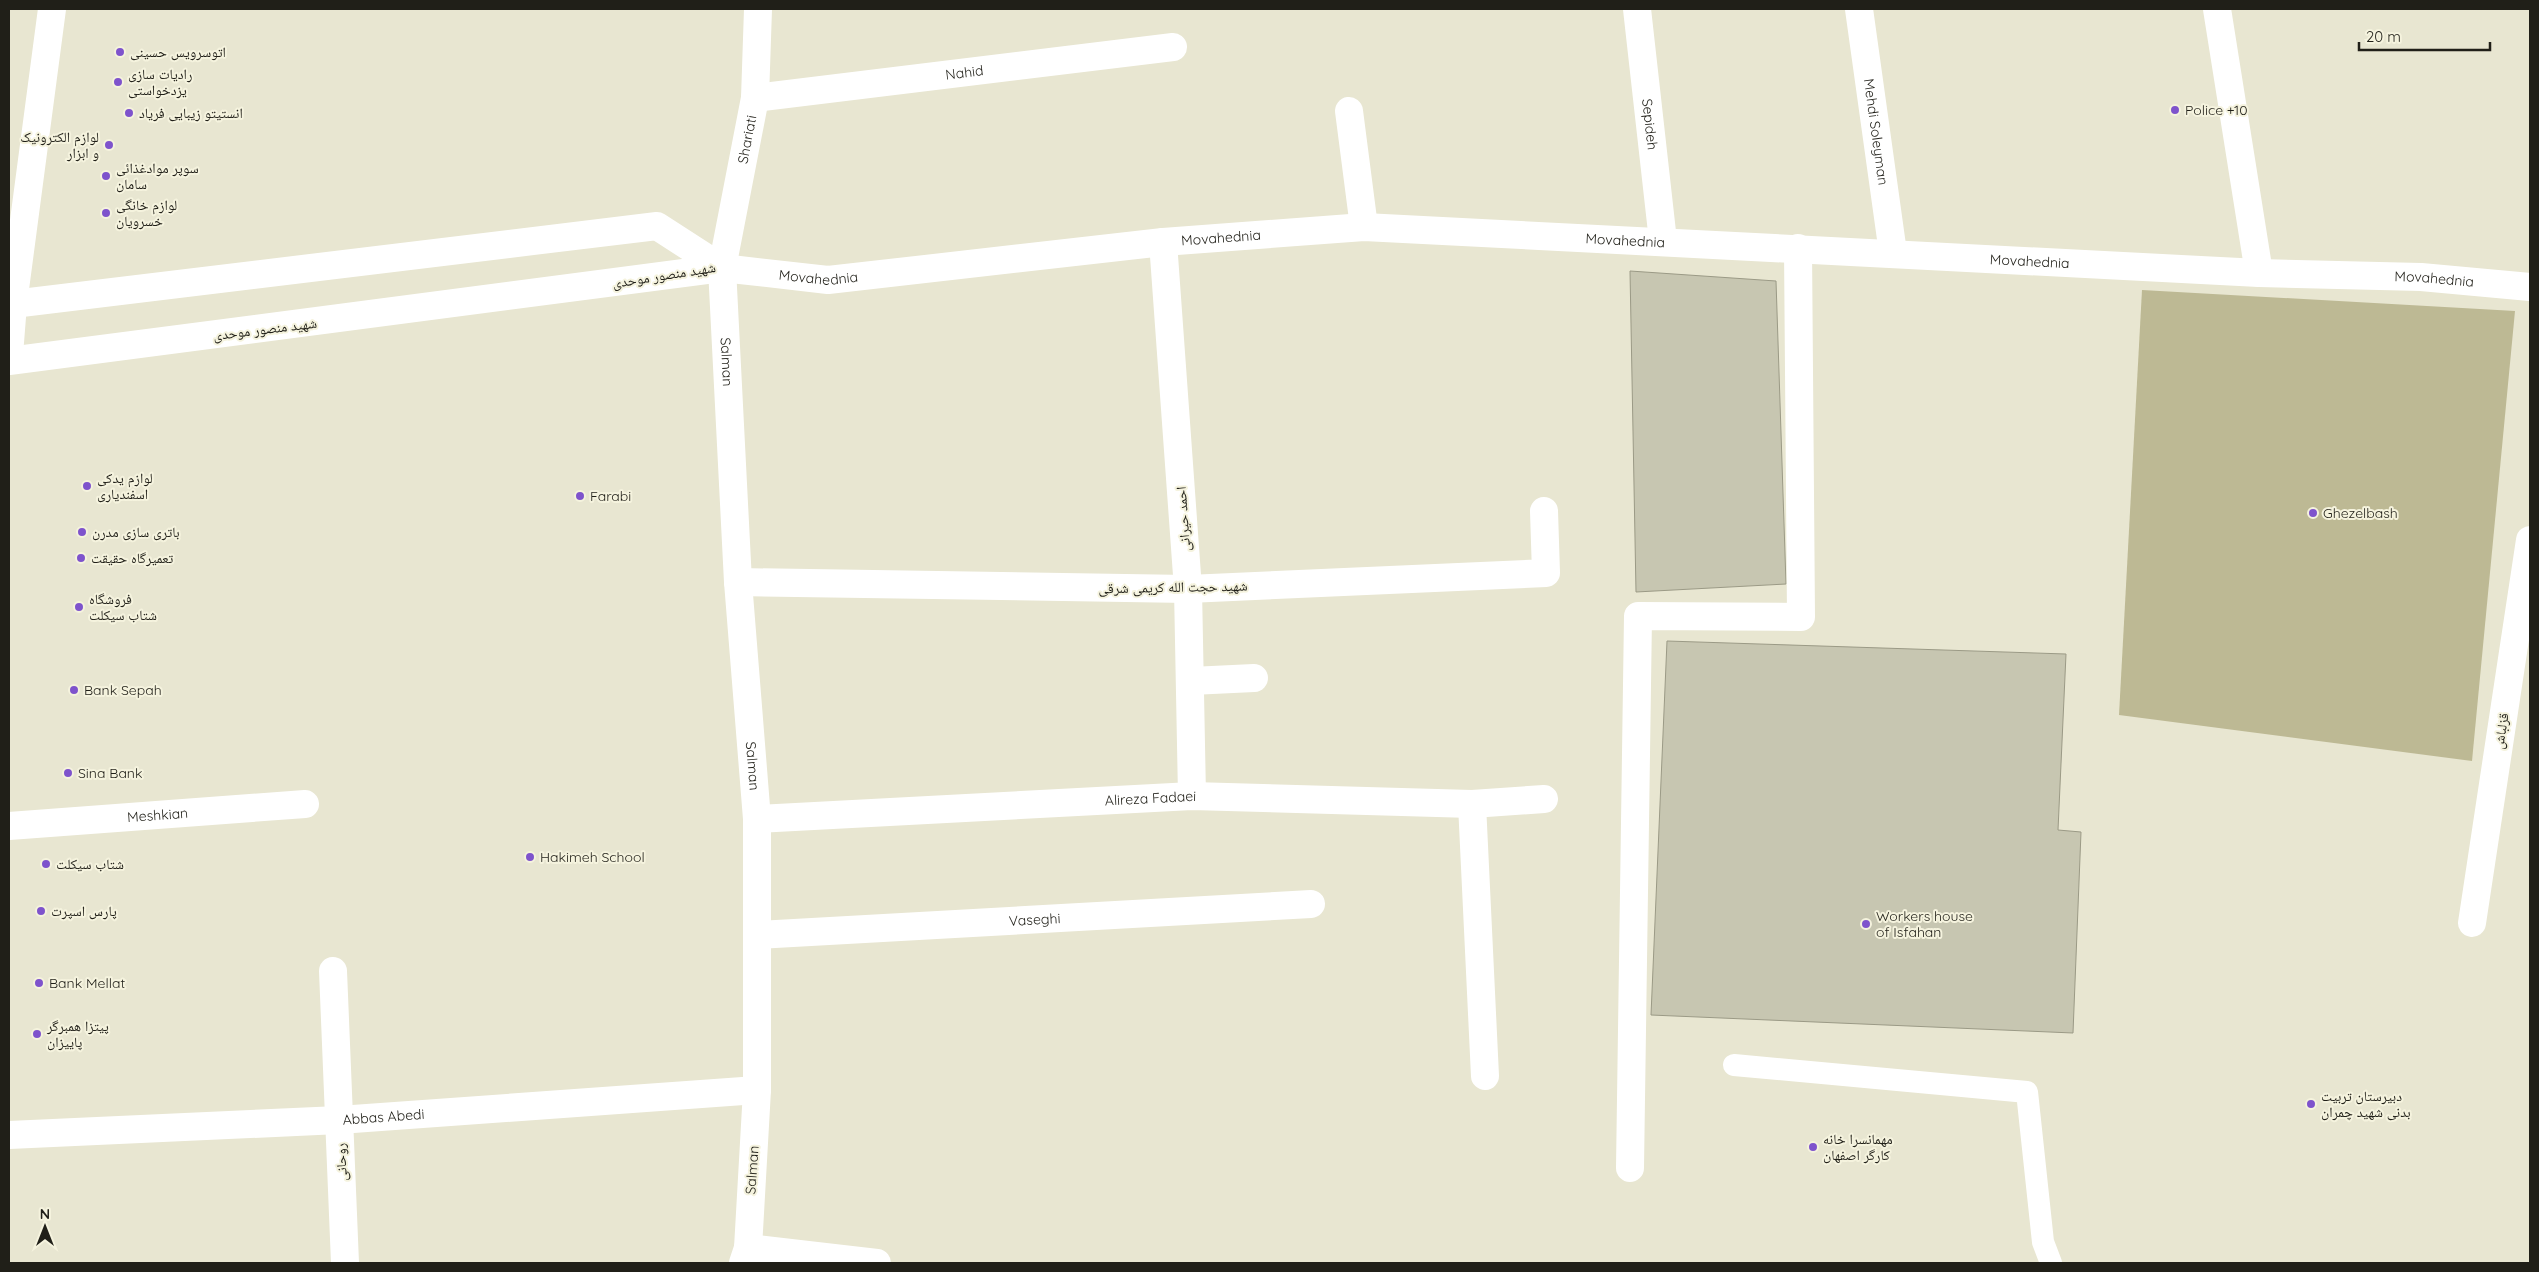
<svg xmlns="http://www.w3.org/2000/svg" width="2539" height="1272" viewBox="0 0 2539 1272" font-family="Quicksand,'Noto Naskh Arabic',sans-serif">
	<style>
		.green { fill: #bdb994 }
		.building { fill: #c7c6b1; stroke: #9b9a86 }
		.lines { fill: none; stroke-linecap: round; stroke-linejoin: round }
		.lane { stroke: #fff; stroke-width: 22 }
		.street { stroke: #fff; stroke-width: 28 }
		.secondary { stroke: #fff; stroke-width: 28 }
		.poi-dot { fill: #7e53cc; stroke: #f5f3de; stroke-width: 2 }
		.labels { text-anchor: middle; stroke-width: 4; stroke-linejoin: round; paint-order: stroke }
		.poi-label { font-size: 14px; fill: #201f18; stroke: #f5f3de; text-anchor: start }
		.street-label { font-size: 14px; fill: #201f18; stroke: #f5f3de }
	</style>
	<rect width="100%" height="100%" fill="#e8e6d1"/>
	<polygon class="green" points="2142,290 2515,311 2472,761 2119,715"/>
	<g class="building">
		<polygon points="1630,271 1776,281 1786,584 1636,592"/>
		<polygon points="1667,641 2066,654 2058,830 2081,832 2073,1033 1651,1015"/>
	</g>
	<g class="lines">
		<polyline class="lane" points="1734,1065 2027,1092 2043,1242 2051,1263"/>
		<g class="street">
			<path id="s1" d="M 1637,9 L 1663,241"/>
			<path id="s2" d="M 1859,9 L 1893,253"/>
			<polyline points="2217,9 2259,273"/>
			<path id="s3" d="M 755,98 L 1173,47"/>
			<polyline points="1349,111 1364,227"/>
			<polyline points="1163,242 1188,589 1192,796"/>
			<path id="s4" d="M 722,268 L 755,98 L 758,9"/>
			<polyline points="738,582 1188,589 1546,573 1544,511"/>
			<polyline points="1191,681 1254,678"/>
			<polyline points="1472,804 1485,1076"/>
			<path id="s5" d="M 757,819 L 1192,796 L 1472,804 L 1544,799"/>
			<path id="s6" d="M 9,826 L 305,804"/>
			<polyline points="2472,923 2530,540"/>
			<path id="s7" d="M 759,935 L 1311,904"/>
			<polyline points="333,971 345,1263"/>
			<path id="s8" d="M 9,1135 L 339,1120 L 757,1090"/>
			<polyline points="1630,1168 1638,616 1801,617 1798,248"/>
			<polyline points="748,1248 877,1263"/>
		</g>
		<g class="secondary">
			<path id="s9" d="M 722,268 L 738,582 L 757,819 L 757,1090 L 748,1248 L 743,1263"/>
			<polyline points="13,304 657,226 722,268"/>
			<polyline points="9,355 13,304 52,9"/>
			<path id="s10" d="M 9,361 L 722,268 L 828,280 L 1163,242 L 1364,227 L 2259,273 L 2421,277 L 2530,287"/>
		</g>
	</g>
	<g class="poi-dot">
		<circle cx="120" cy="52" r="5"/>
		<circle cx="118" cy="82" r="5"/>
		<circle cx="2175" cy="110" r="5"/>
		<circle cx="129" cy="113" r="5"/>
		<circle cx="109" cy="145" r="5"/>
		<circle cx="106" cy="176" r="5"/>
		<circle cx="106" cy="213" r="5"/>
		<circle cx="87" cy="486" r="5"/>
		<circle cx="580" cy="496" r="5"/>
		<circle cx="2313" cy="513" r="5"/>
		<circle cx="82" cy="532" r="5"/>
		<circle cx="81" cy="558" r="5"/>
		<circle cx="79" cy="607" r="5"/>
		<circle cx="74" cy="690" r="5"/>
		<circle cx="68" cy="773" r="5"/>
		<circle cx="530" cy="857" r="5"/>
		<circle cx="46" cy="864" r="5"/>
		<circle cx="41" cy="911" r="5"/>
		<circle cx="1866" cy="924" r="5"/>
		<circle cx="39" cy="983" r="5"/>
		<circle cx="37" cy="1034" r="5"/>
		<circle cx="2311" cy="1104" r="5"/>
		<circle cx="1813" cy="1147" r="5"/>
	</g>
	<g class="labels">
		<g class="poi-label">
			<text x="130" y="57">اتوسرویس حسینی</text>
			<text x="128" y="79">رادیات سازی<tspan x="128" dy="16">یزدخواستی</tspan></text>
			<text x="2185" y="115">Police +10</text>
			<text x="139" y="118">انستیتو زیبایی فریاد</text>
			<text x="99" y="142" text-anchor="end">لوازم الکترونیک<tspan x="99" dy="16">و ابزار</tspan></text>
			<text x="116" y="173">سوپر موادغذائی<tspan x="116" dy="16">سامان</tspan></text>
			<text x="116" y="210">لوازم خانگی<tspan x="116" dy="16">خسرویان</tspan></text>
			<text x="97" y="483">لوازم یدکی<tspan x="97" dy="16">اسفندیاری</tspan></text>
			<text x="590" y="501">Farabi</text>
			<text x="2323" y="518">Ghezelbash</text>
			<text x="92" y="537">باتری سازی مدرن</text>
			<text x="91" y="563">تعمیرگاه حقیقت</text>
			<text x="89" y="604">فروشگاه<tspan x="89" dy="16">شتاب سیکلت</tspan></text>
			<text x="84" y="695">Bank Sepah</text>
			<text x="78" y="778">Sina Bank</text>
			<text x="540" y="862">Hakimeh School</text>
			<text x="56" y="869">شتاب سیکلت</text>
			<text x="51" y="916">پارس اسپرت</text>
			<text x="1876" y="921">Workers house<tspan x="1876" dy="16">of Isfahan</tspan></text>
			<text x="49" y="988">Bank Mellat</text>
			<text x="47" y="1031">پیتزا همبرگر<tspan x="47" dy="16">پاییزان</tspan></text>
			<text x="2321" y="1101">دبیرستان تربیت<tspan x="2321" dy="16">بدنی شهید چمران</tspan></text>
			<text x="1823" y="1144">مهمانسرا خانه<tspan x="1823" dy="16">کارگر اصفهان</tspan></text>
		</g>
		<g class="street-label">
			<text dy="5" stroke="none"><textPath href="#s3" startOffset="211">Nahid</textPath></text>
			<text dy="5" stroke="none"><textPath href="#s1" startOffset="116">Sepideh</textPath></text>
			<text dy="5" stroke="none"><textPath href="#s2" startOffset="124">Mehdi Soleyman</textPath></text>
			<text dy="5" stroke="none"><textPath href="#s4" startOffset="131">Shariati</textPath></text>
			<text dy="5" stroke="none"><textPath href="#s10" startOffset="1221">Movahednia</textPath></text>
			<text dy="5" stroke="none"><textPath href="#s10" startOffset="1626">Movahednia</textPath></text>
			<text dy="5" stroke="none"><textPath href="#s10" startOffset="2031">Movahednia</textPath></text>
			<text transform="translate(664 275) rotate(-9)" y="5">شهید منصور موحدی</text>
			<text dy="5" stroke="none"><textPath href="#s10" startOffset="816">Movahednia</textPath></text>
			<text dy="5" stroke="none"><textPath href="#s10" startOffset="2436">Movahednia</textPath></text>
			<text transform="translate(265 329) rotate(-7)" y="5">شهید منصور موحدی</text>
			<text dy="5" stroke="none"><textPath href="#s9" startOffset="94">Salman</textPath></text>
			<text transform="translate(1183 519) rotate(-94)" y="5">احمد حیرانی</text>
			<text transform="translate(1173 587) rotate(-1)" y="5">شهید حجت الله کریمی شرقی</text>
			<text transform="translate(2501 731) rotate(-81)" y="5">قزلباش</text>
			<text dy="5" stroke="none"><textPath href="#s9" startOffset="499">Salman</textPath></text>
			<text dy="5" stroke="none"><textPath href="#s5" startOffset="394">Alireza Fadaei</textPath></text>
			<text dy="5" stroke="none"><textPath href="#s6" startOffset="149">Meshkian</textPath></text>
			<text dy="5" stroke="none"><textPath href="#s7" startOffset="276">Vaseghi</textPath></text>
			<text dy="5" stroke="none"><textPath href="#s8" startOffset="375">Abbas Abedi</textPath></text>
			<text transform="translate(341 1162) rotate(-93)" y="5">روحانی</text>
			<text transform="translate(752 1170) rotate(-86)" y="5">Salman</text>
		</g>
	</g>
	<rect width="2539" height="1272" fill="none" stroke="#201f18" stroke-width="20"/>
	<g transform="translate(45 1227)" stroke="#f5f3de" stroke-width="4" paint-order="stroke">
	<path d="M0-4L9 19L0 12L-9 19Z" fill="#201f18"/>
	<text y="-8" font-size="14" font-weight="bold" text-anchor="middle" fill="#201f18">N</text>
	</g>
	<path d="M2359 42v8h131v-8" fill="none" stroke="#201f18" stroke-width="2.5"/>
	<text x="2366" y="42" font-size="15" fill="#201f18" stroke="#f5f3de" stroke-width="4" paint-order="stroke">20 m</text>
</svg>
